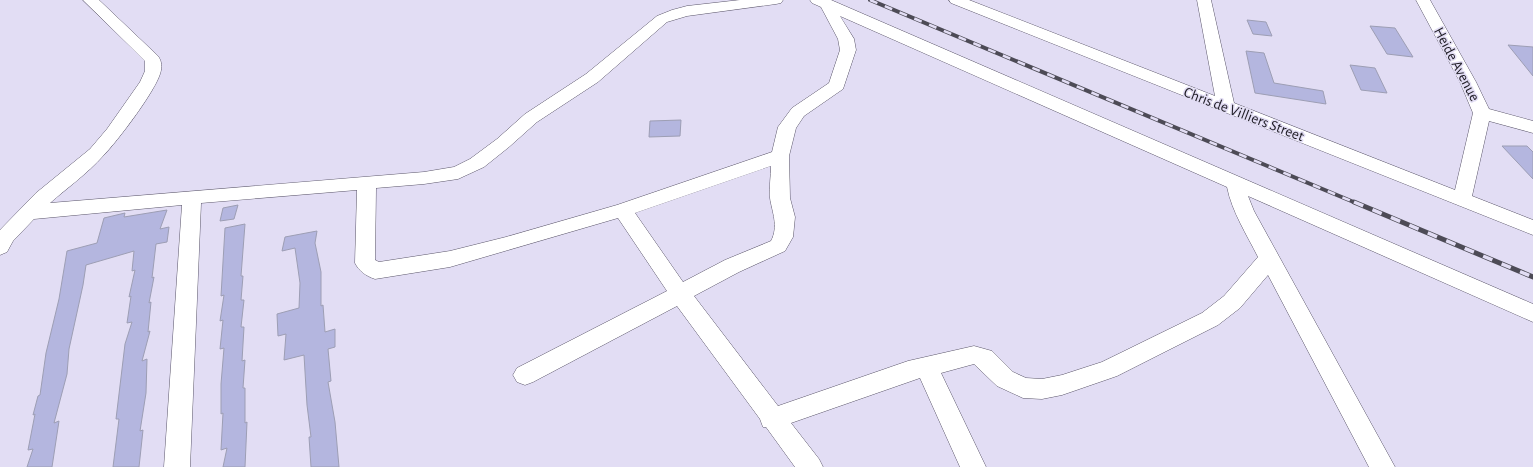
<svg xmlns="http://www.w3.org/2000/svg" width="1533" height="467" viewBox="0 0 1533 467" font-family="'Alegreya Sans',sans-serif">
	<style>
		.building { fill: #b4b6df; stroke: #9d9eb4 }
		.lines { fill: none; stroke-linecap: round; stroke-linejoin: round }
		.minor-casing { stroke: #5b566a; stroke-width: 1 }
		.minor { fill: #fff; fill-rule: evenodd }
		.rail-far1-casing { stroke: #4d4b56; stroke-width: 4 }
		.rail-casing { stroke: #4d4b56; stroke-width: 5 }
		.rail-far1 { stroke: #e2ddf4; stroke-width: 2.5; stroke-dasharray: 8; stroke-linecap: butt }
		.rail { stroke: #e2ddf4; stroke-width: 3.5; stroke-dasharray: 10; stroke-linecap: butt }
		.labels { text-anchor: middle; stroke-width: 3; stroke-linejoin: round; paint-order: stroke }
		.street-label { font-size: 15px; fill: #1d1b23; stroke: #e2ddf4 }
	</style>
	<rect width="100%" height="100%" fill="#e2ddf4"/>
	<g class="building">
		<polygon points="1247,20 1266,22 1272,36 1253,34"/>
		<polygon points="1370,26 1395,28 1413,57 1387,54"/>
		<polygon points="1508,45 1533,47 1533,76"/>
		<polygon points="1246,51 1264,53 1274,83 1323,91 1326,104 1255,93"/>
		<polygon points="1350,65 1375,68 1387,93 1361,90"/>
		<polygon points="681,120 680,136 649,137 650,121"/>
		<polygon points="1502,146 1527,146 1533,152 1533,179"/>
		<polygon points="238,205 234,219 220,221 223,208"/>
		<polygon points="167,210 160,229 169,227 167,242 156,244 152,278 154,277 149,303 151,302 148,332 150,331 142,361 147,359 146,393 140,431 143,430 139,467 113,467 119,419 116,419 125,344 132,322 127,323 131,296 129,297 135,270 132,271 134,251 86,265 83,285 69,349 67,374 54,423 59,421 52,467 27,467 33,449 28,450 35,414 33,415 38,396 40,395 46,353 59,299 67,251 97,243 104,218 125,213 124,217"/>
		<polygon points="245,224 241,276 243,276 241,300 244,300 241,327 244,327 242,361 245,360 243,388 245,388 245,423 247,422 245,467 223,467 227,448 221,450 223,413 221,414 221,384 224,348 220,349 223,320 220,321 224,295 221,296 225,228"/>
		<polygon points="317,231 315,243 321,272 321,306 323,305 325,332 335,329 335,347 328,349 331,381 328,382 335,422 339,467 311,467 309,437 311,437 307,405 304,355 284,360 286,334 278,336 277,314 299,308 300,283 295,248 282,251 285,237"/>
	</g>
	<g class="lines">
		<g class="minor-casing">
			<g id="minor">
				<path d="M 83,0 L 99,0 L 158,56 C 161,60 162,65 161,70 C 159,87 116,143 103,156 C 87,174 67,188 50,203 L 424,172 L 454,167 L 470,159 L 497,139 L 525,114 L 586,74 L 657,16 L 672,10 L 687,6 L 740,0 L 783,0 L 781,3 L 776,4 L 687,16 L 667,22 L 598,82 L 537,122 L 509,147 L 484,167 L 458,179 L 424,184 L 376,188 L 375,260 L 379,262 L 450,251 L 506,237 L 617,205 L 772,152 L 778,127 L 792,108 L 829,83 L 840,50 L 838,39 L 821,7 L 812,3 L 810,0 L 831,0 L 1533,304 L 1533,322 L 1248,196 L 1254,211 L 1395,467 L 1369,467 L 1268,275 L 1240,308 L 1218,325 L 1117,376 L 1062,395 L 1042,399 L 1023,398 L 997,386 L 974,364 L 941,373 L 986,467 L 960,467 L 920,378 L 791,423 L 819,459 L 823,467 L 795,467 L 766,427 L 763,427 L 760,419 L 677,306 L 533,382 L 525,385 L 517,382 L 513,375 L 517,368 L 667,291 L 618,218 L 450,267 L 375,279 C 366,276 359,271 355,263 L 357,190 L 201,203 L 190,467 L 164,467 L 182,205 L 34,219 L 13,241 L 7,252 L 0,255 L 0,230 L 36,193 L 90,149 L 107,129 L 140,82 L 145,71 L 145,61 ZM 840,16 L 1227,187 C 1232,212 1247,235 1258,257 L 1224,296 L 1202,313 L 1102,362 L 1062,375 L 1042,379 L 1026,378 L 1013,372 L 992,351 L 974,346 L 908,361 L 778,406 L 694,296 L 739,272 L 785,251 L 793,237 L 795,217 L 790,198 L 789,156 L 796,128 L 804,116 L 843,89 L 856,50 L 854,39 ZM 771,166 C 771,176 769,187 770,198 C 772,212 779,226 771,241 L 725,260 L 683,282 L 635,213 Z"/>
				<polygon points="949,0 969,0 1215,96 1197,0 1211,0 1234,103 1455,190 1473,113 1460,82 1416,0 1430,0 1476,82 1489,109 1533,121 1533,133 1489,121 1472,196 1533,220 1533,235 951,3"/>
			</g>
		</g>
		<use href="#minor" class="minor"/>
		<g class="rail-far1-casing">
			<polyline id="rail-far1" points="870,0 1356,203"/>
		</g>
		<g class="rail-casing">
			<polyline id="rail" points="1354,202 1533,277"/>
		</g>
		<use href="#rail-far1" class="rail-far1"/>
		<use href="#rail" class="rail"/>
	</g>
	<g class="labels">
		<g class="street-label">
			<text transform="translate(1457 64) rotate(62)" y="5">Heide Avenue</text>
			<text transform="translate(1244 114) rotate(21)" y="5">Chris de Villiers Street</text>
		</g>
	</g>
</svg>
